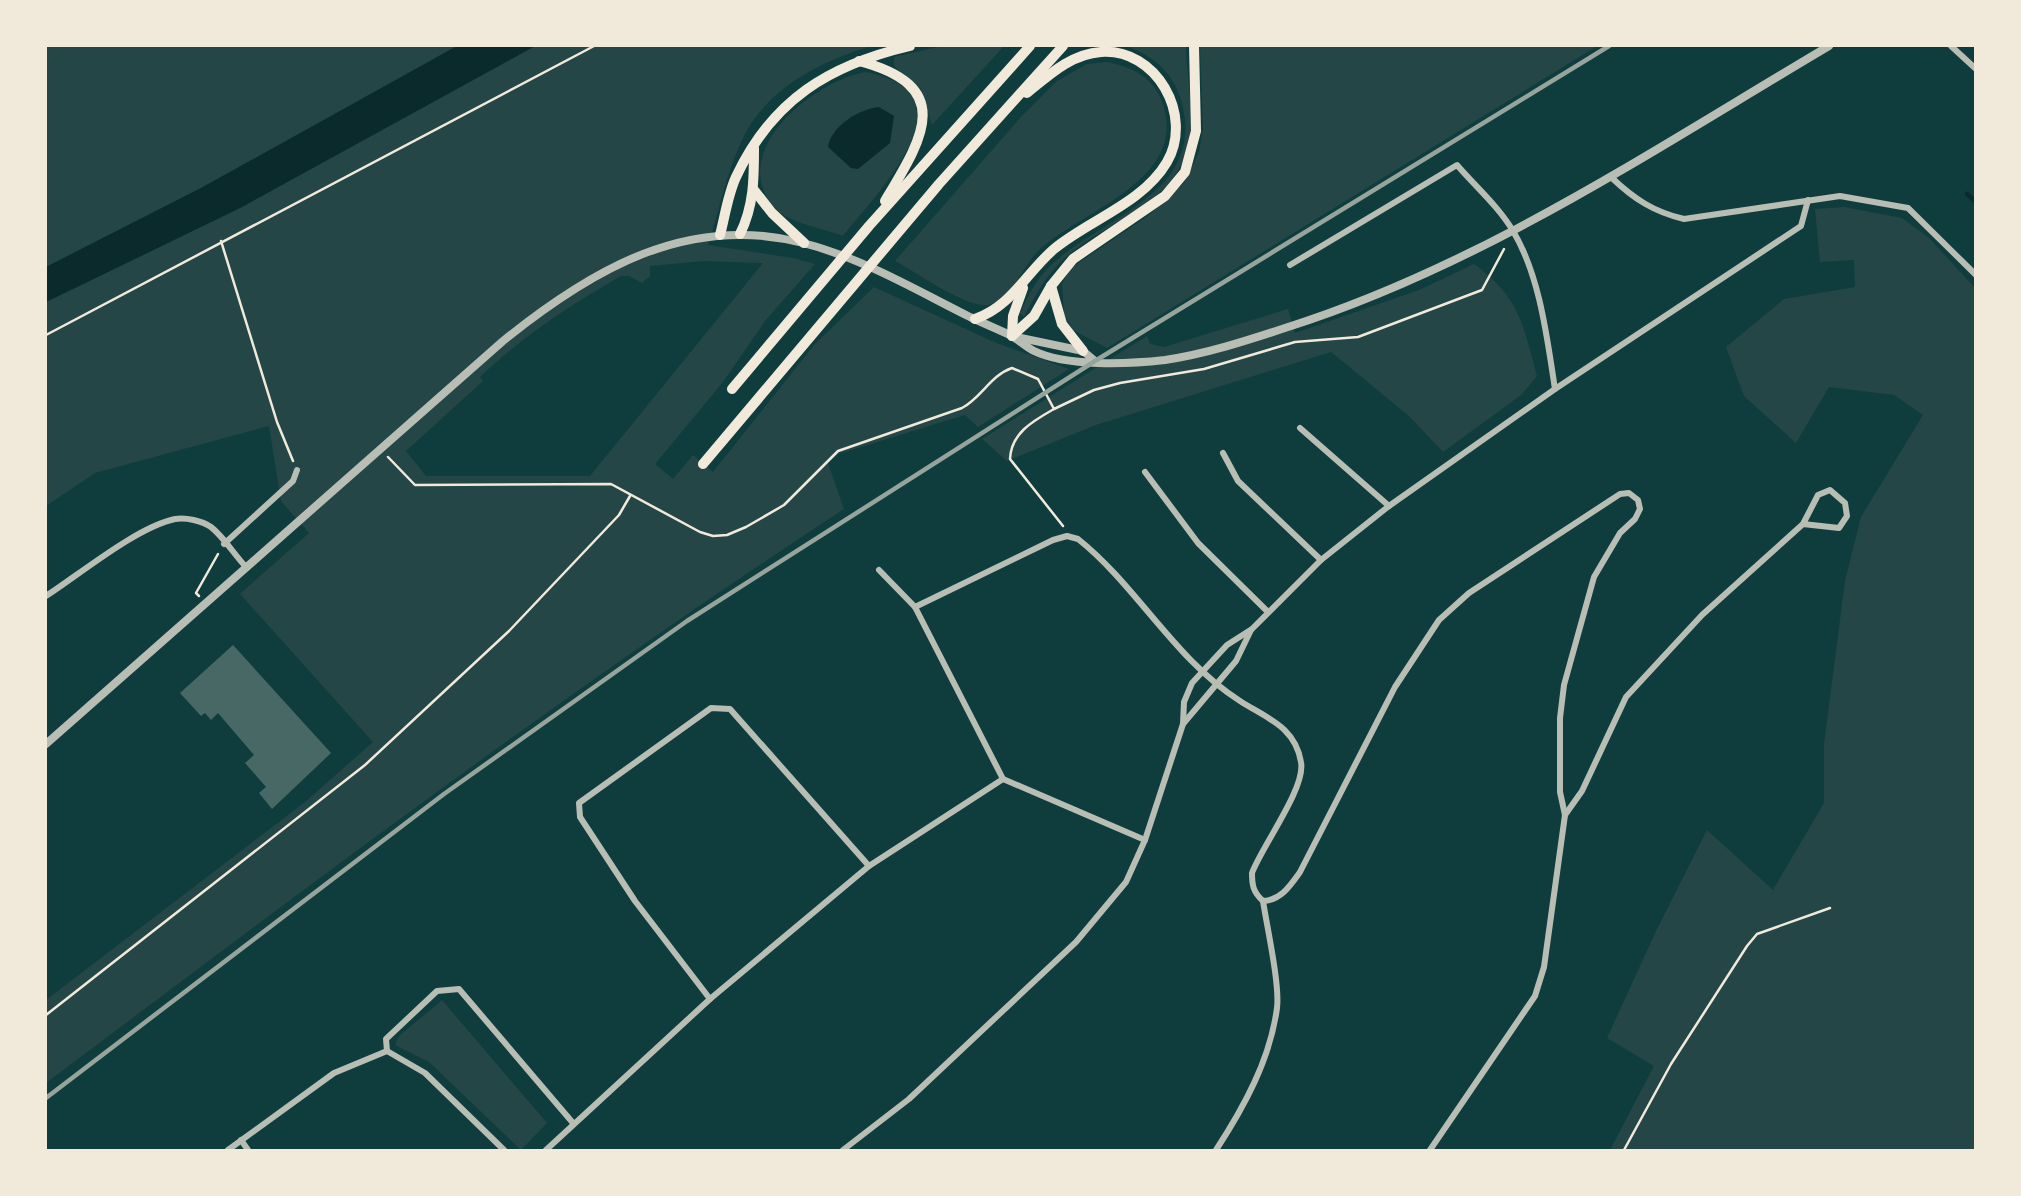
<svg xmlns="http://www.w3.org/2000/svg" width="2021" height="1196" viewBox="0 0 2021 1196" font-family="Manrope,sans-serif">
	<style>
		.green { fill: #244646; fill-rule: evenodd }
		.water { fill: #0a2a2b }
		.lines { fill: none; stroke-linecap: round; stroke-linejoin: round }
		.stream { stroke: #0a2a2b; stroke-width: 4.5 }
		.building { fill: #486865 }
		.path { stroke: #f1e9da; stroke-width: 2.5 }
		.minor { stroke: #b8beb3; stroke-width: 6 }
		.tertiary { stroke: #b8beb3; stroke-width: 8 }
		.trunk { stroke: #f1e9da; stroke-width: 10 }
		.rail { stroke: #97a49c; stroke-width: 4.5 }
	</style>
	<rect width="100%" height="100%" fill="#0f3d3e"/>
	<g class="green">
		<polygon points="46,46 457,46 203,187 46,267"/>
		<path d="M 535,46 L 871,46 C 819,62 765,89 741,142 C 726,175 719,211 708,245 L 793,258 L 815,264 L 765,321 L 723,382 L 655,464 L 673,479 L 693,455 L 713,472 L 815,344 L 874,287 L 994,342 L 1069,369 L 978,427 L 965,415 L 838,454 L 828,463 L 844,509 C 569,689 308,886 46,1083 L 46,1000 L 305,802 L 373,742 L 240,594 L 309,533 L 281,501 L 269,426 L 95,473 L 46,506 L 46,302 L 240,208 ZM 703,261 L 763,263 L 590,476 L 426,476 L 406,451 L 483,381 L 480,377 C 523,336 569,306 621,276 L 629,276 L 642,283 L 650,276 L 650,266 Z"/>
		<polygon points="942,46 1004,46 932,125 920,88 894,66 894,57"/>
		<path d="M 1127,46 L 1186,46 C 1186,77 1196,111 1189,142 C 1177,203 1113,218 1071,253 C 1049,270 1037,292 1024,317 L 1020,314 C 1027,297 1037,278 1051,265 C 1103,216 1208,193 1181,100 C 1173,72 1153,56 1127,46 Z"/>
		<polygon points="1200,46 1597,46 1107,348 1073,330 1064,314 1062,284 1070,269 1149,215 1184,183 1199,152 1203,129"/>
		<path d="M 1107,62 C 1132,67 1154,77 1163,104 C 1188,181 1081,210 1038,251 C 1023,266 1011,301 988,305 C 965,308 915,271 895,261 L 1021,117 L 1057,81 L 1087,64 Z"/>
		<path d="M 866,72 C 978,94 876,194 843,236 C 823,228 792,224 777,210 C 722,154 815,80 866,72 Z"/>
		<polygon points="1844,207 1902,218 1929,238 1975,288 1975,1150 1610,1150 1654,1066 1607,1038 1656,931 1707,830 1773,890 1824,803 1824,744 1845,581 1861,517 1923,415 1894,395 1829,387 1796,443 1744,396 1726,347 1784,299 1855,287 1854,260 1820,262 1815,209"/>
		<path d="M 1474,264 C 1521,299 1522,323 1537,376 L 1521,395 L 1443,452 L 1409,416 L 1331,352 L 1096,425 L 1007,461 L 982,439 L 1147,336 L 1150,344 L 1164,347 L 1288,309 L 1295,333 L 1419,290 Z"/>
		<polygon points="442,1000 547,1123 521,1150 429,1062 395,1045 399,1036"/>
	</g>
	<g class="water">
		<polygon points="457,46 535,46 240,208 46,302 46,267 203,187"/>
		<path d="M 879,107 L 894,116 L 890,143 L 858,169 L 851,168 L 828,147 C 831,126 859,109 879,107 Z"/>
	</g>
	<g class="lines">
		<polyline class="stream" points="1967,194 1976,202"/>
	</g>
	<polygon class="building" points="233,645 331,753 272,809 259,793 266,787 245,763 254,755 218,713 211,720 205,713 201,716 180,693"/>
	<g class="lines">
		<g class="path">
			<polyline points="221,241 277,422 293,461"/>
			<polyline points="46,335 594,46"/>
			<path d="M 1054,409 C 1033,421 1011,433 1010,459 L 1063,526"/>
			<path d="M 388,457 L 415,485 L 611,484 L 700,532 L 713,536 L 727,535 L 746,527 L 784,505 L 838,451 L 962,408 C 981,398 991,375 1012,368 L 1038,379 L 1054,409 L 1094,390 L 1120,383 L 1204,369 L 1295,342 L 1358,337 L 1482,290 L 1504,249"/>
			<polyline points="199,596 196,593 218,554"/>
			<polyline points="46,1015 365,765 509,631 619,515 630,496"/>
			<polyline points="1624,1150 1671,1064 1747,946 1757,934 1830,908"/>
		</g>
		<g class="minor">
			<polyline points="1951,46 1976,69"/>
			<path d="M 1612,178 C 1634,199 1654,212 1684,219 L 1840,196 L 1908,208 L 1976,275"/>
			<path d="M 1290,265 L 1457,165 C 1475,186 1499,207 1513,231 C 1540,276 1547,338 1555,389"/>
			<polyline points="1300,428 1389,506"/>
			<polyline points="1223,453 1238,481 1321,560"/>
			<polyline points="1145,472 1198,543 1268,612"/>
			<polyline points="224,544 293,481 297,470"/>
			<polyline points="879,570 915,607"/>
			<path d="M 46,596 C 80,574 137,527 175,519 C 186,517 202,521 211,527 C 224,537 235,556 247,568"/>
			<polyline points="1183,724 1236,661 1251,630"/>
			<path d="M 1003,779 L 915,607 L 1053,540 L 1067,536 L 1078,539 C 1137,586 1175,660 1240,701 C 1266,718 1295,726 1301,762 C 1306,788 1262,846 1252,873 C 1252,885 1253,892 1263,901 C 1281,900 1290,886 1300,872 L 1395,687 L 1439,620 L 1469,593 L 1620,494 L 1629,493 L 1638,500 L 1640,509 L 1635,519 L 1620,533 L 1594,577 L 1564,685 L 1560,718 L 1560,792 L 1565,815 L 1544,967 L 1535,996 L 1430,1150"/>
			<polyline points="1003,779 1145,840"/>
			<polyline points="1565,815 1582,791 1626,697 1702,615 1803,524 1818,495 1830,490 1845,503 1847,516 1839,528 1803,524"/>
			<polyline points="710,999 635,901 580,817 579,803 711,708 730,709 869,866"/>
			<polyline points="387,1051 386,1039 437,991 459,989 573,1123"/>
			<polyline points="241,1140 248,1150"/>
			<polyline points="228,1150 334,1073 387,1051 425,1073 504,1150"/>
			<polyline points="546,1150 710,999 869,866 1003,779"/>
			<polyline points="843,1150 909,1099 1076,942 1126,882 1145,840 1183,724 1184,702 1192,683 1227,645 1252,629 1321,560 1389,506 1555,389 1801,226 1808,200"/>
			<path d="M 1216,1150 C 1244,1107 1270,1060 1277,1008 C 1280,985 1267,927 1263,901"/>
		</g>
		<g class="tertiary">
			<polyline points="1016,337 1083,351 1095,361"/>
			<path d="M 46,744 L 503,341 C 591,270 687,213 803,243 C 862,258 916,290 970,317 C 983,323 997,329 1010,335 C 1019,340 1026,347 1034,351 C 1067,367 1129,364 1165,360 C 1205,354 1246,341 1285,328 C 1481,266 1653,150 1829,46"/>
		</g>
		<g class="trunk">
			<path d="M 859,61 C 957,87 922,139 885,201"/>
			<polyline points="754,190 772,213 804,243"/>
			<path d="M 740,234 C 754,206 754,178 754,148"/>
			<path d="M 720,235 C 725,216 728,194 736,177 C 772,100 829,65 910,46"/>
			<polyline points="1051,286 1062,324 1083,351"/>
			<path d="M 975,319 C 1012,306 1026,273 1054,249 C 1089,220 1143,203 1167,162 C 1194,115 1156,48 1101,52 C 1071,54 1049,75 1027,93"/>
			<polyline points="1012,336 1034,316 1051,286 1073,259 1165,196 1185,172 1196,131 1194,46"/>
			<polyline points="1012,336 1013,316 1023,288"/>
			<polyline points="732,389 869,226 1030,46"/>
			<polyline points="703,464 939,184 1063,46"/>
		</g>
		<polyline class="rail" points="46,1098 444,794 687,621 1095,361 1609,46"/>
	</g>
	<rect width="2021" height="1196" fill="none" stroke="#f1e9da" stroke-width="94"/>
</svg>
